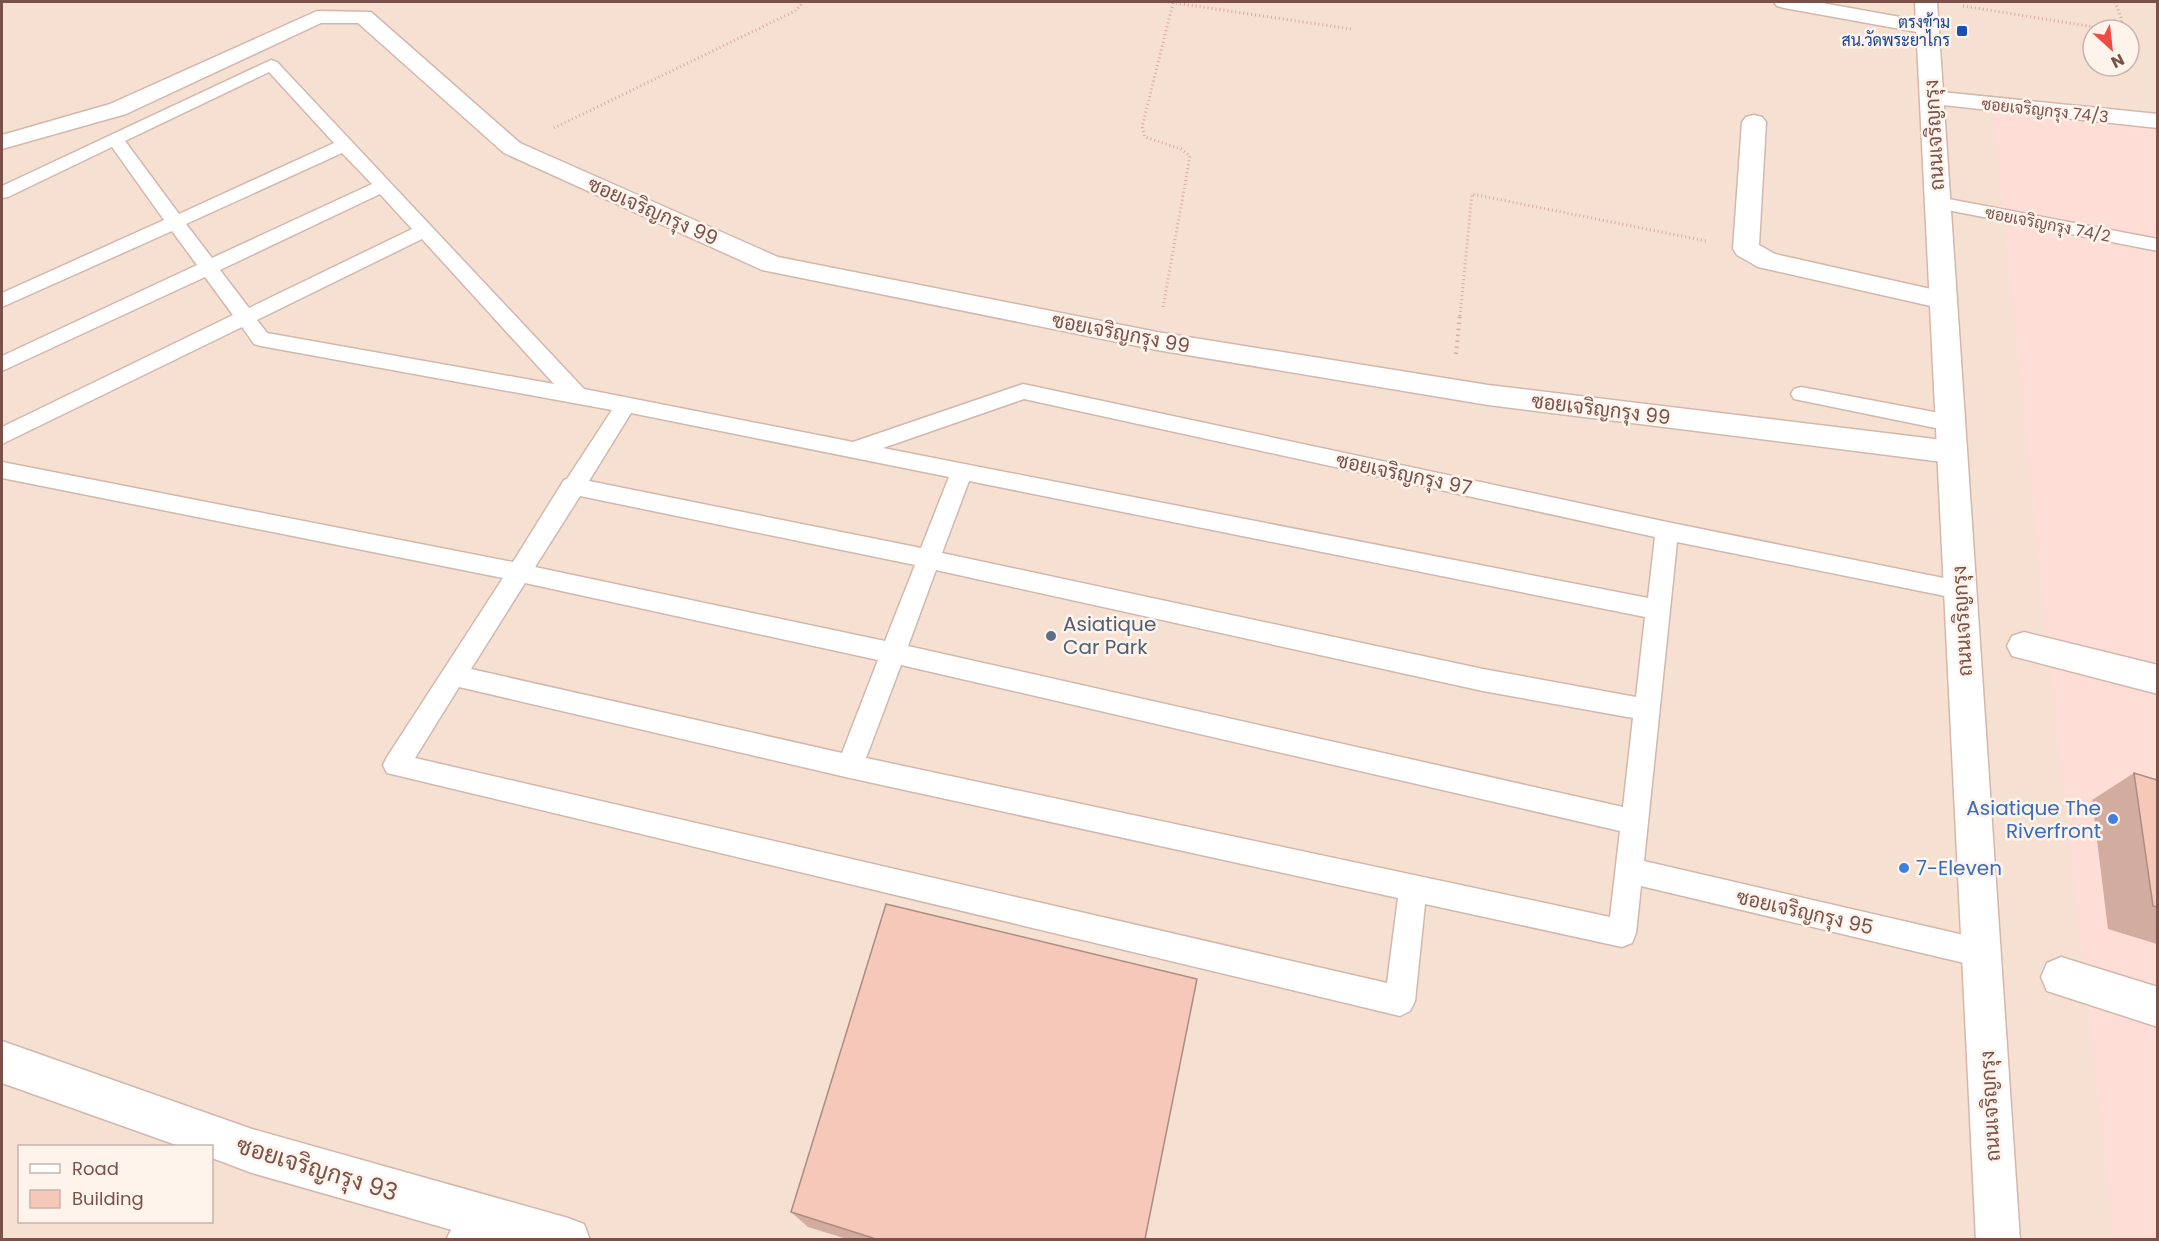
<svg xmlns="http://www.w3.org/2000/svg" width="2159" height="1241" viewBox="0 0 2159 1241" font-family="Poppins,Sarabun,sans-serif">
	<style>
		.residential { fill: #f6e0d2; fill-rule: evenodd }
		.commercial { fill: #ffddd7 }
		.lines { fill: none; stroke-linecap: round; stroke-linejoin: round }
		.service-casing { stroke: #d3b7ac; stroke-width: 3 }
		.pedestrian-casing { stroke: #d3b7ac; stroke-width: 3 }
		.minor-casing { stroke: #d3b7ac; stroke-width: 3 }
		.secondary-casing { stroke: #d6b6a9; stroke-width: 3 }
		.path-far1 { stroke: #daaa9d; stroke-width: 3; stroke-dasharray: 1 3; stroke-linecap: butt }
		.path { stroke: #daaa9d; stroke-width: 4; stroke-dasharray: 1.5 4.5; stroke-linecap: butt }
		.service { fill: #fff; fill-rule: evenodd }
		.pedestrian { fill: #fff; fill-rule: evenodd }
		.minor { fill: #fff; fill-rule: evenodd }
		.secondary { fill: #fff; fill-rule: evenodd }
		.wall { fill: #d3aca0 }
		.building { fill: #f5c8ba; stroke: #ac8c82; stroke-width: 1.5 }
		.transit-dot { fill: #1a4fb4; stroke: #fff4ec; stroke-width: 2 }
		.service-dot { fill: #5c6f8a; stroke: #fff4ec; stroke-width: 2 }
		.shop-dot { fill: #3f7fe0; stroke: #fff4ec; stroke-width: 2 }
		.labels { text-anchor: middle; stroke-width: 5; stroke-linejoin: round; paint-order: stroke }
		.far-transit-label { font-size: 16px; fill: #164399; stroke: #fff4ec; text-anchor: end }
		.far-street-label { font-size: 16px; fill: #795148; stroke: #fff4ec }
		.street-label { font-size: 20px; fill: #795148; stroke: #fff4ec }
		.service-label { font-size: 20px; fill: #4e5e75; stroke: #fff4ec; text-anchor: start }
		.shop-label { font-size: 20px; fill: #366cbe; stroke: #fff4ec; text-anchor: end }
		.near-street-label { font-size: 24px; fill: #795148; stroke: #fff4ec }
	</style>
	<rect width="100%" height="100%" fill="#fef0e4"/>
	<path class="residential" d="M 2,2 L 2157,2 L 2157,1239 L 2,1240 ZM 2093,30 L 2129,30 L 2129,66 L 2093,66 ZM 20,1146 L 212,1146 L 212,1222 L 20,1222 Z"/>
	<polygon class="commercial" points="1993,112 2157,127 2157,1239 2114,1239 2048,652"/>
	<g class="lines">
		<g class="service-casing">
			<g id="service">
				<path d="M 271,60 L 277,62 L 584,389 L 853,442 L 1023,384 L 1667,522 L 1968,583 L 1972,590 L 1968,597 L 1960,599 L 1677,542 L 1644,861 L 1981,939 L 1991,943 L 1995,953 L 1991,963 L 1981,967 L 1641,886 L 1636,933 L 1632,943 L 1622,947 L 1425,904 L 1415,1001 L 1410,1011 L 1400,1016 L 387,773 L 383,765 L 387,757 L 503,578 L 2,478 L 2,462 L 513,562 L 564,480 L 567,479 L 612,410 L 261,346 L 254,344 L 242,327 L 2,444 L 2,427 L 233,315 L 205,277 L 2,371 L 2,356 L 197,265 L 172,231 L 2,307 L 2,293 L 164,220 L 112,147 L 8,197 L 2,198 L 2,186 ZM 269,72 L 334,143 L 179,214 L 125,141 ZM 342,153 L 372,184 L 212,258 L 186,224 ZM 380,194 L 412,229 L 249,308 L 220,270 ZM 422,239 L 554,384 L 267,333 L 257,320 ZM 1024,399 L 1655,537 L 1648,598 L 883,448 ZM 631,413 L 949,477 L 921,548 L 589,481 ZM 969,481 L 1645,617 L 1636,697 L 1483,669 L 942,553 ZM 580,496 L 915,565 L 885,641 L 535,567 ZM 936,570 L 1483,691 L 1633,718 L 1623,807 L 908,646 ZM 525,583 L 878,660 L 842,753 L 471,669 ZM 901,665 L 1620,831 L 1610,917 L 866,758 ZM 459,687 L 850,778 L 1398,898 L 1387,983 L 415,758 Z"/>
				<polygon points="1938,197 2158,239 2158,251 1932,207 1929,203 1932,199"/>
				<polygon points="1801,387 1950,415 1958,418 1961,423 1958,428 1950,431 1794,399 1791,394 1794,389"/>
				<polygon points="475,1199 486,1204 491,1215 480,1240 446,1240 464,1204"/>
			</g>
		</g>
		<g class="pedestrian-casing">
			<g id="pedestrian">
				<polygon points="2024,632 2158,665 2158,694 2012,656 2007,646 2012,636"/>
				<polygon points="2061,957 2158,987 2158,1027 2047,991 2041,977 2047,963"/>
			</g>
		</g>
		<g class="minor-casing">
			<g id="minor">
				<polygon points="1774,2 1817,2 1928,22 1936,23 1939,28 1936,33 1928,34 1784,8 1777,6"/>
				<polygon points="317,11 371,12 520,143 778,257 1157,332 1488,385 1951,441 1962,444 1966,452 1962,460 1951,463 1488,405 1157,350 762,270 504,153 358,23 321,23 126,114 2,149 2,135 110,104"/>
				<polygon points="1932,91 2158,114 2158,128 1924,103 1921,98 1924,93"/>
				<polygon points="1754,115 1762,117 1766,122 1759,245 1775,254 1953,294 1957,300 1953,306 1944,309 1758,267 1737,255 1733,249 1742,122 1746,117"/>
				<polygon points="2,1041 252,1129 568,1218 584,1224 590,1240 487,1240 252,1173 212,1158 212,1146 179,1146 2,1083"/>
			</g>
		</g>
		<g class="secondary-casing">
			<polygon id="secondary" points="1915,2 1937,2 2020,1240 1976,1240"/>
		</g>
		<g class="path-far1">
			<polyline points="1168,2 1351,29"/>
			<polyline points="2115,2 2122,20 2119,30"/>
			<polyline points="1963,6 2113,30"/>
			<polyline points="554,128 795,11 802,4 800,2"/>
			<polyline points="1163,307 1190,156 1181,149 1145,137 1142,127 1173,3"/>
			<polyline points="1460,316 1472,194 1706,241"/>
		</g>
		<polyline class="path" points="1456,354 1460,314"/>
		<use href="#service" class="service"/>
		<use href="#pedestrian" class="pedestrian"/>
		<use href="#minor" class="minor"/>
		<use href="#secondary" class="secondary"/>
	</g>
	<g class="wall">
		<polygon points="2134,773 2157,780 2157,944 2108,929 2092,800"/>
		<polygon points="791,1212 1145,1239 847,1239 808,1227"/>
	</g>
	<g class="building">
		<polygon points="2134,773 2157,780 2157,907 2153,906"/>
		<polygon points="886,904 1197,979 1145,1239 876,1239 791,1212"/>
	</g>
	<rect class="transit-dot" x="1956" y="25" width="12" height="12" rx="3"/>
	<circle class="service-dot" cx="1051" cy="636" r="6"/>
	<g class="shop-dot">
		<circle cx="2113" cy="819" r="6"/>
		<circle cx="1904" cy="868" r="6"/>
	</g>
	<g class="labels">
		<g class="far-transit-label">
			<text x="1950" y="28">ตรงข้าม<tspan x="1950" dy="18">สน.วัดพระยาไกร</tspan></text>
		</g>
		<g class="far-street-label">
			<text transform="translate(2045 110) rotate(6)" y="6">ซอยเจริญกรุง 74/3</text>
			<text transform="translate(2048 224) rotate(11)" y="6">ซอยเจริญกรุง 74/2</text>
		</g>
		<g class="street-label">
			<text transform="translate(1934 135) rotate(-93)" y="7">ถนนเจริญกรุง</text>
			<text transform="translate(653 211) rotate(24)" y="7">ซอยเจริญกรุง 99</text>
			<text transform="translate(1121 333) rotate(11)" y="7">ซอยเจริญกรุง 99</text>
			<text transform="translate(1601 409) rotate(7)" y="7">ซอยเจริญกรุง 99</text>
			<text transform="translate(1404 474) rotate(12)" y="7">ซอยเจริญกรุง 97</text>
			<text transform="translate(1962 621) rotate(-93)" y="7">ถนนเจริญกรุง</text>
			<text transform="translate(1805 912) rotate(13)" y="7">ซอยเจริญกรุง 95</text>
			<text transform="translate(1990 1106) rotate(-93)" y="7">ถนนเจริญกรุง</text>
		</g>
		<g class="service-label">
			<text x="1063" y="631">Asiatique<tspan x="1063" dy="23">Car Park</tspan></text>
		</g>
		<g class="shop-label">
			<text x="2101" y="815">Asiatique The<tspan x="2101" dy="23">Riverfront</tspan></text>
			<text x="1916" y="875" text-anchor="start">7-Eleven</text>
		</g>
		<g class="near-street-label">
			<text transform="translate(317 1169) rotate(17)" y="8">ซอยเจริญกรุง 93</text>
		</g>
	</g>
	<rect width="2159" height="1241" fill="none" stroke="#795148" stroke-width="6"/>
	<rect x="18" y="1145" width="195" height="78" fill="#fff4ec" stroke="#c9b3aa" stroke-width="1.5"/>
	<rect x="30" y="1164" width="30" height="9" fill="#ffffff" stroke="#c9b3aa" stroke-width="1.5"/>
	<text x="72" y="1175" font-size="18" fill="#795148">Road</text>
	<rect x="30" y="1190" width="30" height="18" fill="#f5c8ba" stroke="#c9b3aa" stroke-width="1.5"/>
	<text x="72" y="1205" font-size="18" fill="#795148">Building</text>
	<g transform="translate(2111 48) rotate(153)"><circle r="28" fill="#fff4ec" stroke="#c9b3aa" stroke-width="1.5"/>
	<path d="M0-4.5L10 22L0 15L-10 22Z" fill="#f04b41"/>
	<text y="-9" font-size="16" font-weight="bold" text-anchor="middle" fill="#795148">N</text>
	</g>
</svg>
